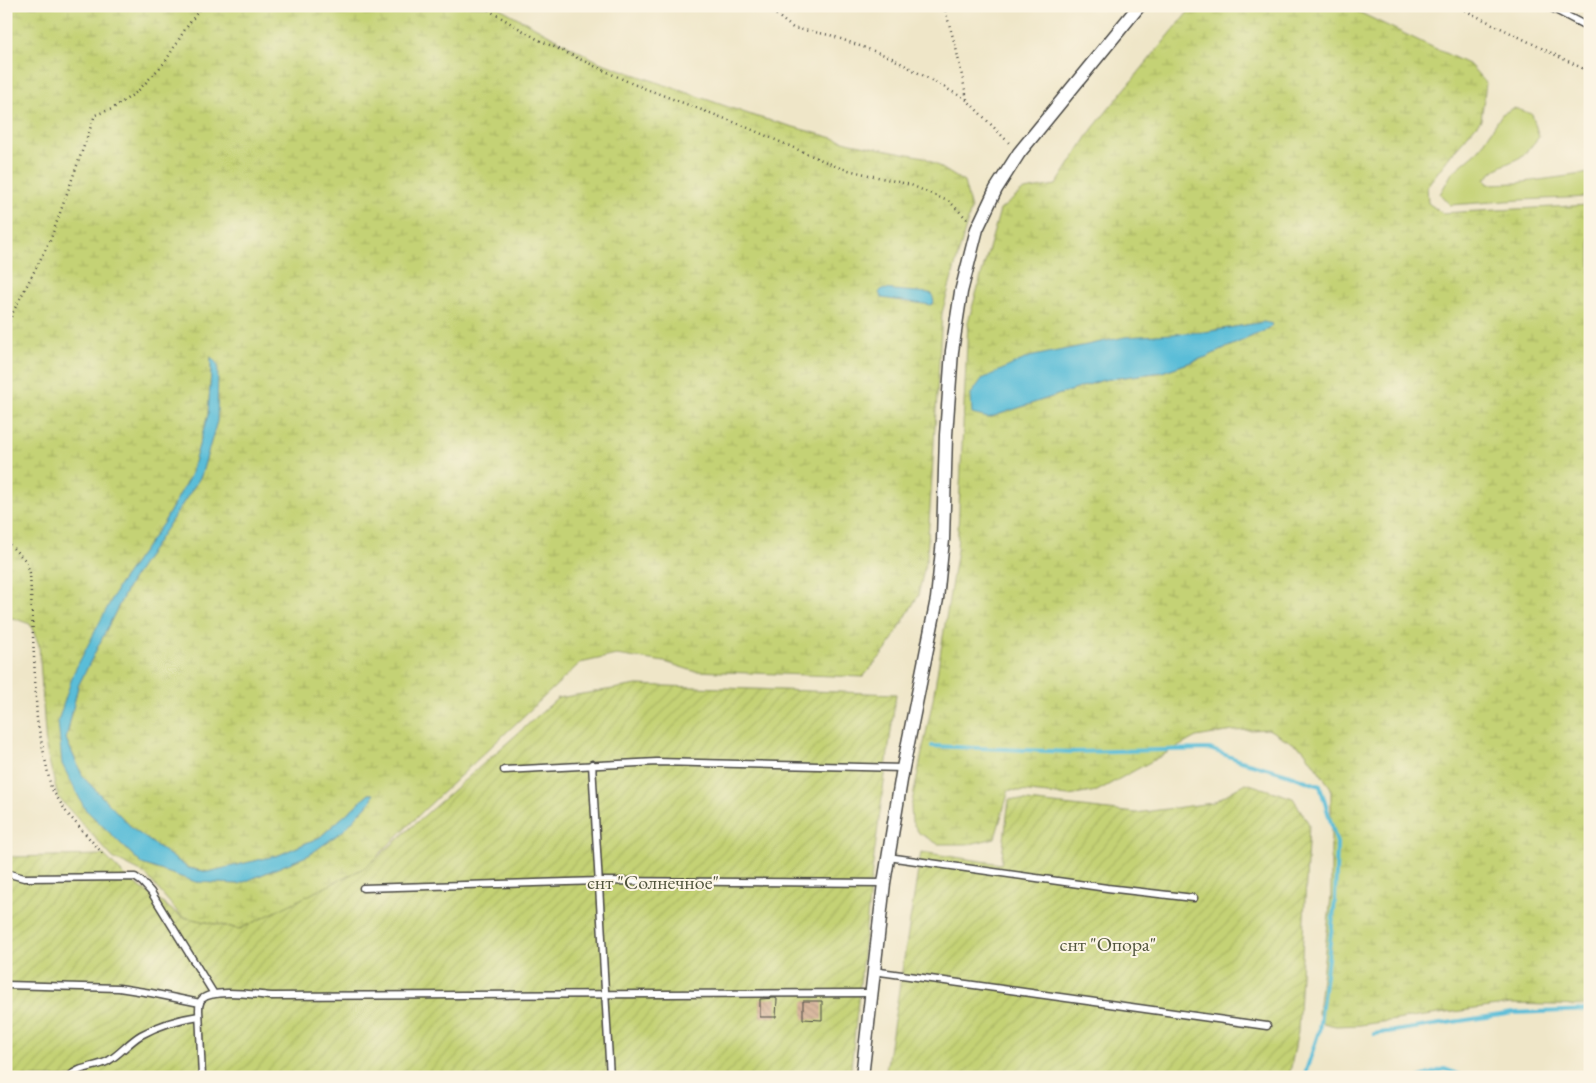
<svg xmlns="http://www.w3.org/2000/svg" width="1596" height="1083" viewBox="0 0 1596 1083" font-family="'EB Garamond',serif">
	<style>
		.grass { fill: #c4d274; stroke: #787e50 }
		.wetland { fill: url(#wetland-marsh); stroke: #787e50; fill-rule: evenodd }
		.garden { fill: url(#garden-furrows); stroke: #787e50 }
		.water { fill: #5abdd8; stroke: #427482 }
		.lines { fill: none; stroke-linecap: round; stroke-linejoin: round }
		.stream { stroke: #5abdd8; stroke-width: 4 }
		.building { fill: url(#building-back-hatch) }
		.lane-casing { stroke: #484743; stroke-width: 9 }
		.street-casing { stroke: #484743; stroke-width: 15 }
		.path { stroke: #484743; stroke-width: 2.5; stroke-dasharray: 1 4; stroke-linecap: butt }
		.lane { stroke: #fff; stroke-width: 6 }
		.street { stroke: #fff; stroke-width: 12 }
		.labels { text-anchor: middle; stroke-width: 4; stroke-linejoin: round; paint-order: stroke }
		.park-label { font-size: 20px; fill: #51553d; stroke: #fcf5e5 }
	</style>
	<defs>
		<pattern id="wetland-marsh" width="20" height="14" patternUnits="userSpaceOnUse" patternTransform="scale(1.25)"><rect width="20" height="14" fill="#c4d274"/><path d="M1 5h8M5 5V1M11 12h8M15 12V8" fill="none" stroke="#a9b465"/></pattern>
		<pattern id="garden-furrows" width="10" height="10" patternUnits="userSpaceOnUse" patternTransform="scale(1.25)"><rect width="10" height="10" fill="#c4d274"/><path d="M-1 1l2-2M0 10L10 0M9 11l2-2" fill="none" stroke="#a9b465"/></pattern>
		<pattern id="building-back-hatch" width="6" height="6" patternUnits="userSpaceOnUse" patternTransform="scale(1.25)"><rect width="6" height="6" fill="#d0a78b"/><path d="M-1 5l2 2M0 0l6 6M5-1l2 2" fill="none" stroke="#a98872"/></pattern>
	</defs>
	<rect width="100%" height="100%" fill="#fcf5e5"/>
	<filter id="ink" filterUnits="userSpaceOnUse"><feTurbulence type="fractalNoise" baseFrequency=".02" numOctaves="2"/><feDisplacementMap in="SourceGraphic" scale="10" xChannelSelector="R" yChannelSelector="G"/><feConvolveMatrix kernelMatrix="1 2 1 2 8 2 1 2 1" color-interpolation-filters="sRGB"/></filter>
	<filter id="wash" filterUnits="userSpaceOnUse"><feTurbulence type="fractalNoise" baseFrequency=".0096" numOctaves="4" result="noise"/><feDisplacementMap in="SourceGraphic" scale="20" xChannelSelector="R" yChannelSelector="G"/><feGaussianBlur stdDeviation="1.12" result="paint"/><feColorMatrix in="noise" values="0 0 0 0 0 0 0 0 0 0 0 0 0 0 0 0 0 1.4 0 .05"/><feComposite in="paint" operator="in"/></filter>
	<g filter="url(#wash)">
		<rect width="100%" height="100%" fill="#efe6c8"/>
		<polygon class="grass" points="1514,108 1532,114 1539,137 1523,156 1496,169 1485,179 1488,184 1517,183 1590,173 1590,197 1520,200 1450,205 1440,194 1452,173 1479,150 1502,114"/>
		<g class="wetland">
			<path d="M 6,6 L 496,6 L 599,62 L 754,116 L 851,143 L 924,157 L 964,182 L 971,209 L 942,313 L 927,556 L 918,596 L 886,650 L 863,677 L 693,671 L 665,662 L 616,655 L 580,663 L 424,810 L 366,867 L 278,915 L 240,929 L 182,917 L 145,874 L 113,858 L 58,797 L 46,748 L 39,645 L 30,624 L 13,618 L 6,620 ZM 211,358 L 217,421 L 201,476 L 130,583 L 78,686 L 66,739 L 83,777 L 134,830 L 188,868 L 209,872 L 279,855 L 320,837 L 369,794 L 373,794 L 371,801 L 344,830 L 309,855 L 239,884 L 196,882 L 142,864 L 85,809 L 58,721 L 119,585 L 164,522 L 190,476 L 208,415 L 211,372 Z"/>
			<path d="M 1193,6 L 1346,6 L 1470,65 L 1486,83 L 1481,120 L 1454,151 L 1427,186 L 1428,203 L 1442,213 L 1590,205 L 1590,1006 L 1511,1004 L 1360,1025 L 1336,1026 L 1323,1023 L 1318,1013 L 1331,897 L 1331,788 L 1303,749 L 1268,729 L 1233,731 L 1196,737 L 1097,791 L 1069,796 L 1009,790 L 995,838 L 970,844 L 938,844 L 919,833 L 912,822 L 911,807 L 933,699 L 957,550 L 968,322 L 1000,210 L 1024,190 L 1056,185 L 1093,128 ZM 1264,322 L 1268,329 L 1206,357 L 1162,372 L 1103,380 L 988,418 L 1205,332 Z"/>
		</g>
		<g class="garden">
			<polygon points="637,685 896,694 872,871 850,1077 6,1077 6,857 104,855 126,877 182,917 240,929 366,867 558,698"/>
			<polygon points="1246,783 1293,798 1309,824 1298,1031 1289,1077 885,1077 921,852 1001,864 1009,799 1136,813 1212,803"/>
		</g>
		<g class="water">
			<polygon points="882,289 929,293 932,294 934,302 931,305 882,298 879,293"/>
			<polygon points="1264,322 1273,324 1268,329 1206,357 1162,372 1103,380 988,418 972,414 971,394 982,379 1029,357 1125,337 1205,332"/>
			<polygon points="211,357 218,365 217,421 201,476 130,583 78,686 66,739 83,777 134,830 188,868 208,872 279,855 320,837 369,794 374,794 371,801 344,830 309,855 239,884 196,882 142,864 85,809 62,764 58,721 74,672 119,585 164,522 190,476 208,415 211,372"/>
		</g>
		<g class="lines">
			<g class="stream">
				<polyline points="932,746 1071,752 1210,749 1241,761 1284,773 1320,786 1337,843 1335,901 1319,1031 1304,1077"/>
				<polyline points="1374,1034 1513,1013 1590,1010"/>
				<polyline points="1420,1077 1445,1069 1461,1075 1462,1077"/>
			</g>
		</g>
		<g id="blocks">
			<g class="building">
				<polygon points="775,998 777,999 776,1017 760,1017 760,999"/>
				<polygon points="803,1001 822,1001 822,1020 803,1019"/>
			</g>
		</g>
	</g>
	<g filter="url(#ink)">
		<use href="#blocks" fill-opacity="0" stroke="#484743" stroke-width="1"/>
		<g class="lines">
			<g class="lane-casing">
				<g id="lane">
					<polyline points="1548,6 1590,28"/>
					<polyline points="592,764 610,1077"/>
					<polyline points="504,770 657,762 903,768"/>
					<polyline points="888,857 1107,888 1194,898"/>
					<polyline points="6,873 24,878 135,877 142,882 151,892 214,994"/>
					<polyline points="363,888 600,881 884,883"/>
					<polyline points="873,971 1267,1026"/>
					<polyline points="6,985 119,988 151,993 200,1003"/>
					<path d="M 69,1077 C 79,1066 95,1068 108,1061 C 120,1054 129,1042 141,1035 C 159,1025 179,1019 199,1016"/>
					<path d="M 202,1077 L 199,1010 C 199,1006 199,1002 202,999 C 214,988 256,995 272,996 L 871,993"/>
				</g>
			</g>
			<g class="street-casing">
				<polyline id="street" points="862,1077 884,883 903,768 937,599 943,540 946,435 952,351 961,292 977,229 996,189 1019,153 1139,6"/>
			</g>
			<g class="path">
				<polyline points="485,6 490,11 537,39 633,84 739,124 840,168 911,185 950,202 967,219"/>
				<polyline points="772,6 774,13 793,28 830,35 890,57 967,100 1011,145"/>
				<polyline points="944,6 956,48 967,99"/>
				<polyline points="1456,6 1590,72"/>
				<polyline points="6,331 12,314 50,241 95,115 112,109 137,92 165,62 186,28 202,6"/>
				<polyline points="6,541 26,561 30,573 37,720 51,788 67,813 104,855"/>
			</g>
			<use href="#lane" class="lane"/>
			<use href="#street" class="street"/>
		</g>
	</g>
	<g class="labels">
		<g class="park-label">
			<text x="653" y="889">снт "Солнечное"</text>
			<text x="1108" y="951">снт "Опора"</text>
		</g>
	</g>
	<rect width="1596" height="1083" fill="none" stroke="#fcf5e5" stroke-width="25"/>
</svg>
